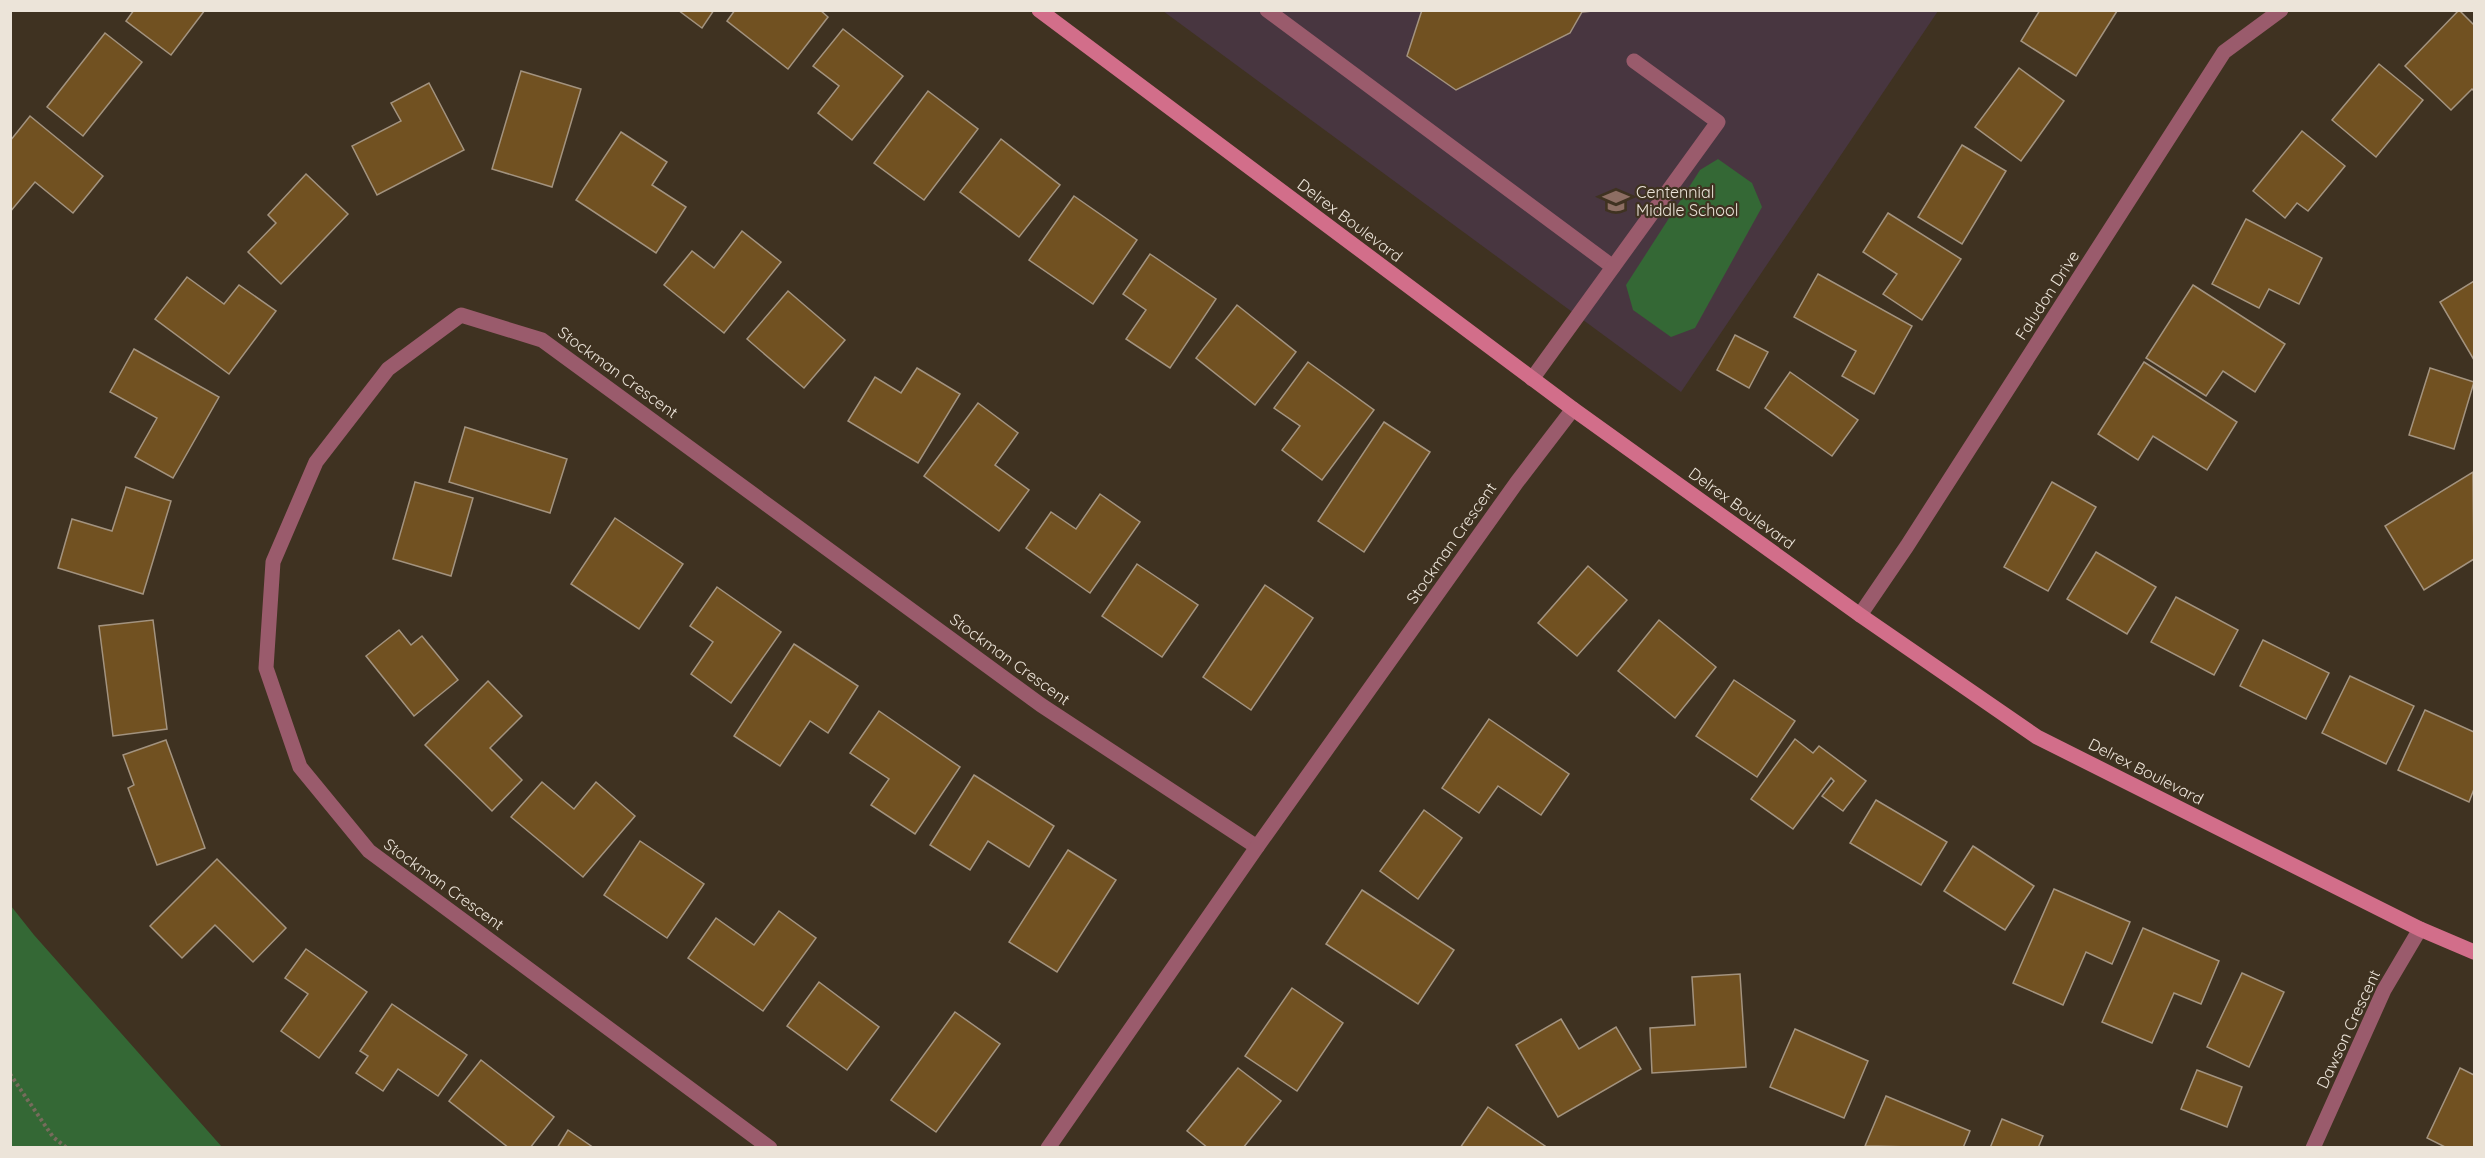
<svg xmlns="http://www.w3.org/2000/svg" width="2485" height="1158" viewBox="0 0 2485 1158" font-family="Quicksand,sans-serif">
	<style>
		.education { fill: #483640 }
		.green { fill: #346835 }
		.building { fill: #715121; stroke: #a3937f; stroke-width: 1.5 }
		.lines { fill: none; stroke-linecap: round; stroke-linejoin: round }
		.path { stroke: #776b5c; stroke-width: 4; stroke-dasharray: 3 3; stroke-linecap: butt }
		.lane { stroke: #9a5b6c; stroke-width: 15 }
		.street { stroke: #9a5b6c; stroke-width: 15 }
		.secondary { stroke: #d26e8a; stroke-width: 15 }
		.labels { text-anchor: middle; stroke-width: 4.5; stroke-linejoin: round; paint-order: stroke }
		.poi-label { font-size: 16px; fill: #ece4d9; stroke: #3f3221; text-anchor: start }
		.street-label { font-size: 16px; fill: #ece4d9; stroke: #3f3221 }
	</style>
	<rect width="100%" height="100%" fill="#3f3221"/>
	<polygon class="education" points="1163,11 1938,11 1681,392"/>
	<g class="green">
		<polygon points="1718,159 1752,183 1762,207 1695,328 1671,337 1633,310 1626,285 1700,170"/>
		<polygon points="11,906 34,935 222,1147 11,1147"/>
	</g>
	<g class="building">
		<polygon points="134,10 205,10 171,55 126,21"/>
		<polygon points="678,10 714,10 702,28"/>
		<polygon points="735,10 820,10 828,17 788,69 727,21"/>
		<polygon points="1422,10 1604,10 1582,12 1570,33 1456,90 1407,56"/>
		<polygon points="2040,10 2116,10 2117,11 2076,76 2021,41"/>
		<polygon points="2459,10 2474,25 2474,91 2472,89 2451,110 2405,66"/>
		<polygon points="843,29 903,76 852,140 818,113 839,86 813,66"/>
		<polygon points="105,33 142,62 83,136 47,107"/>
		<polygon points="2379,64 2423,100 2376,157 2332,120"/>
		<polygon points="2019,68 2064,101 2021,161 1975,127"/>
		<polygon points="521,71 581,89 552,187 492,169"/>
		<polygon points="429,83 464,150 377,195 352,146 401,121 391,103"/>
		<polygon points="928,91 978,129 924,200 874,163"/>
		<polygon points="30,116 103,176 73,213 35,182 10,212 10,141"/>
		<polygon points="2302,131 2345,166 2308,211 2297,203 2285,218 2253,191"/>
		<polygon points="621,132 667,162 652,185 686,207 656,253 576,200"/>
		<polygon points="1001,139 1060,185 1019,237 960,192"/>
		<polygon points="1962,145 2006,171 1962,244 1918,217"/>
		<polygon points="306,174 348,214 281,284 248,252 276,223 268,215"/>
		<polygon points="1074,196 1137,240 1093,304 1029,260"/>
		<polygon points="1888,213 1961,259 1922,320 1883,294 1897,274 1863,252"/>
		<polygon points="2246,219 2322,258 2299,304 2269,289 2259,308 2212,284"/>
		<polygon points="742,231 781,262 724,333 664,285 692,251 714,268"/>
		<polygon points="1150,254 1216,299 1170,368 1126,339 1146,310 1123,294"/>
		<polygon points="1818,274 1912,326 1874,394 1842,376 1856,351 1794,317"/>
		<polygon points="187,277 224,304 239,285 276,311 229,374 155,319"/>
		<polygon points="2474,281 2474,360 2440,302"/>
		<polygon points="2193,285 2285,344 2255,392 2223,371 2206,396 2146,358"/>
		<polygon points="788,291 845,340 804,388 747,339"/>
		<polygon points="1237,305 1296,352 1255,405 1196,358"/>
		<polygon points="1735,335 1768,352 1749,388 1717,370"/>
		<polygon points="134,349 219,397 173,478 135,457 157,418 110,392"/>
		<polygon points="1308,362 1374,410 1322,480 1282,450 1300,426 1274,408"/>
		<polygon points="2144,362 2237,422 2207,470 2153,436 2138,460 2098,434"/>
		<polygon points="917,368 960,394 918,463 848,421 875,377 901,393"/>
		<polygon points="2430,368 2474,382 2454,449 2409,435"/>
		<polygon points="1790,372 1858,420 1832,456 1765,408"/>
		<polygon points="978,403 1018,433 995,465 1029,490 999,531 924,476"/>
		<polygon points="1384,422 1430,452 1364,552 1318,521"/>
		<polygon points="465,427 567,459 550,513 449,482"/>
		<polygon points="2473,472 2474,559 2424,590 2385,526"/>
		<polygon points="415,482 473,498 451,576 393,559"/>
		<polygon points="2052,482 2096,507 2048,591 2004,567"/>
		<polygon points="126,487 171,501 143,594 58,568 72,519 112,531"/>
		<polygon points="1100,494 1140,522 1090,593 1026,548 1051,512 1076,529"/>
		<polygon points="615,518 683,564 639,629 571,584"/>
		<polygon points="2096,552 2156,587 2127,634 2067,599"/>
		<polygon points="1137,564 1198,605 1162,657 1102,616"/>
		<polygon points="1588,566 1627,600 1577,656 1538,623"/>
		<polygon points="1265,585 1313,618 1251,710 1203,677"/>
		<polygon points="717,587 781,632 731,703 691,674 713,642 690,626"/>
		<polygon points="2176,597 2238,630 2214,675 2151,642"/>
		<polygon points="153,620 167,729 113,736 99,626"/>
		<polygon points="1659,620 1716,667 1675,718 1618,671"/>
		<polygon points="399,630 411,645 422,636 458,680 414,716 366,656"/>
		<polygon points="2263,640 2329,673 2306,719 2240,686"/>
		<polygon points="794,644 858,686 828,733 810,721 780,766 734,736"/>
		<polygon points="2350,676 2414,706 2386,764 2322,733"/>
		<polygon points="1734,680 1795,721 1757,777 1696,736"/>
		<polygon points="488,681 522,716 490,748 522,780 492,811 425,745"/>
		<polygon points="2425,710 2474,732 2474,789 2469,802 2398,770"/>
		<polygon points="879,711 960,767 915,834 871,805 889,779 850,753"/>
		<polygon points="1489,719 1569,774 1541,815 1498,786 1479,813 1442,788"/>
		<polygon points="1795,739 1813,753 1819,746 1866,781 1843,811 1822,796 1834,781 1831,778 1793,829 1751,799"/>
		<polygon points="166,740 205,848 157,865 128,788 134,785 123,755"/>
		<polygon points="974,775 1054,826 1029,867 988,841 970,870 930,845"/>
		<polygon points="542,782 574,809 596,782 635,816 583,877 511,817"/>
		<polygon points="1876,800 1947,842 1921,885 1850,843"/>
		<polygon points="1424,810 1462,838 1418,899 1380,871"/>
		<polygon points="640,841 704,884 667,938 604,895"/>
		<polygon points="1973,846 2034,886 2005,930 1944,891"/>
		<polygon points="1068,850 1116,880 1057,972 1009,942"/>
		<polygon points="217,859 286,928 253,962 215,925 182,958 150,926"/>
		<polygon points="2054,889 2130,922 2112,964 2086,952 2063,1005 2013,983"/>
		<polygon points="1362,890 1454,950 1418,1004 1326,944"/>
		<polygon points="779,911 816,938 763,1011 688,958 716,918 754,945"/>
		<polygon points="2143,928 2219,961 2201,1004 2174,993 2152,1043 2102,1022"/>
		<polygon points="306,949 367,992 319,1058 281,1031 308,994 285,978"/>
		<polygon points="2242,973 2284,992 2249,1067 2207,1047"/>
		<polygon points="1740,974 1746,1067 1652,1073 1650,1028 1695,1025 1692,977"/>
		<polygon points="819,982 879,1027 847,1070 787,1026"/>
		<polygon points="1292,988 1343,1023 1297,1091 1245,1056"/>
		<polygon points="392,1004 467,1055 438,1096 398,1069 383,1091 356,1073 368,1056 360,1051"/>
		<polygon points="955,1012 1000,1044 936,1132 891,1100"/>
		<polygon points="1561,1019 1579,1049 1616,1027 1641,1069 1558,1117 1516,1045"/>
		<polygon points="1795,1029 1868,1061 1844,1118 1770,1087"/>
		<polygon points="481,1060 554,1117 530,1148 509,1148 449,1101"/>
		<polygon points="1238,1068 1281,1101 1243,1148 1208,1148 1187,1131"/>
		<polygon points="2460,1068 2474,1075 2474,1148 2447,1148 2427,1138"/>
		<polygon points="2197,1070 2242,1087 2227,1127 2181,1109"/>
		<polygon points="1886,1096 1970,1131 1963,1148 1865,1146"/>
		<polygon points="1488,1107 1548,1148 1460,1148"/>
		<polygon points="2002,1119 2043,1136 2038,1148 1990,1148"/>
		<polygon points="568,1130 594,1148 557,1148"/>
	</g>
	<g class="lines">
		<polyline class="path" points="10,1074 53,1137 67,1148"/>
		<g class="lane">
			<polyline points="1267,10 1613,267"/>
			<polyline points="1532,379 1718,122 1634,61"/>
		</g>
		<g class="street">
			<polyline points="1860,615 1907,546 2224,52 2281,10"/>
			<polyline points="770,1148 369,851 300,767 266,668 273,562 316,462 388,369 461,315 542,340 1041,705 1257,847"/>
			<polyline points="1048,1148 1257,847 1517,482 1573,409"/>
			<polyline points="2313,1148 2384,990 2420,929"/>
		</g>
		<polyline class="secondary" points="1039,10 1573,409 1860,615 2037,737 2420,929 2474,952"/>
	</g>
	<defs>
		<g id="school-bare" transform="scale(2.07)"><path d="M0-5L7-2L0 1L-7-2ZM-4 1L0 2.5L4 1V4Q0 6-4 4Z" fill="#8d6e63" stroke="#3f3221" stroke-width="2.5" paint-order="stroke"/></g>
	</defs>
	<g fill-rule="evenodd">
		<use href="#school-bare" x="1616" y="201"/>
	</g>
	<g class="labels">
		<g class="poi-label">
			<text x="1636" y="198">Centennial<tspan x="1636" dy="18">Middle School</tspan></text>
		</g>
		<g class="street-label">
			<text transform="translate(1350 220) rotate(37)" y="6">Delrex Boulevard</text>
			<text transform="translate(2047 295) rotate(-57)" y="6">Faludon Drive</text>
			<text transform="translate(618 372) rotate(36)" y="6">Stockman Crescent</text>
			<text transform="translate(1742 508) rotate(36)" y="6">Delrex Boulevard</text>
			<text transform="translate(1451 543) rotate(-55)" y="6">Stockman Crescent</text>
			<text transform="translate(1010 659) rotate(36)" y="6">Stockman Crescent</text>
			<text transform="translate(2146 771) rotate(27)" y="6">Delrex Boulevard</text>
			<text transform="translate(444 884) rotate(36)" y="6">Stockman Crescent</text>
			<text transform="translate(2348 1029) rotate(-65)" y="6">Dawson Crescent</text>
		</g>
	</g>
	<rect width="2485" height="1158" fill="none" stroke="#ece4d9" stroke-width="24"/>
</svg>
